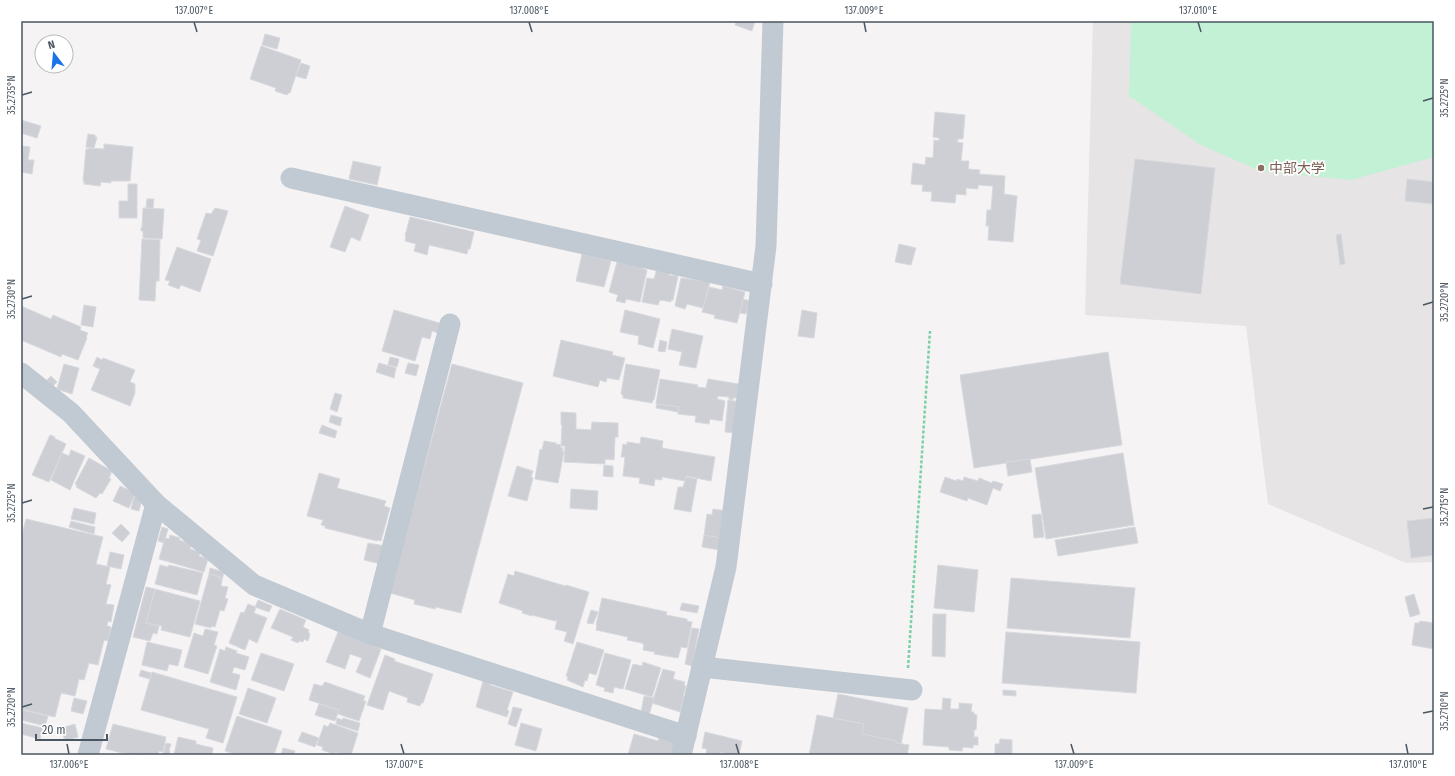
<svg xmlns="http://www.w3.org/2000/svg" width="1455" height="776" viewBox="0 0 1455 776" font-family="'Fira Sans Condensed','Noto Sans JP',sans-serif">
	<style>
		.education { fill: #e6e4e5 }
		.green { fill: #c3f1d5 }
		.building { fill: #cdcfd5; stroke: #d7d9de }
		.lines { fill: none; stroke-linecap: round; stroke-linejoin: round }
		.path { stroke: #7ad0a6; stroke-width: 2.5; stroke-dasharray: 3 2; stroke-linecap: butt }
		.minor { stroke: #c1cad2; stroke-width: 21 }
		.ticks { fill: none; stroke: #4a5661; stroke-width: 1.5 }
		.education-dot { fill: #8d6e63; stroke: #fff; stroke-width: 1.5 }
		.labels { text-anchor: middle; stroke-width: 3.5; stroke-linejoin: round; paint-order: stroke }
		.education-label { font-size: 14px; fill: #785e54; stroke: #fff; text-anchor: start }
		.neatline { fill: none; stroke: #4a5661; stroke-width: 1.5 }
		.ticks-label { font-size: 10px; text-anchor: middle; fill: #4a5661 }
	</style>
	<rect width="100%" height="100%" fill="#f5f3f3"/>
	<polygon class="education" points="1093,21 1434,21 1434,562 1406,563 1268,504 1246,326 1085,315"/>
	<polygon class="green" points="1131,21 1434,21 1434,157 1351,180 1260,171 1201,145 1129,96"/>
	<g class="building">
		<polygon points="736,21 755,21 752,31 735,25"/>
		<polygon points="265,34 280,38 277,49 262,45"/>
		<polygon points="261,46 301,60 290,93 288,93 287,95 275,91 276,88 250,79"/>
		<polygon points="301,63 310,66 306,79 296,76"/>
		<polygon points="935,112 965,115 963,139 958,139 957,142 963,143 961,161 969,161 968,169 980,170 979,174 1005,176 1004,194 1017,196 1013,242 988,240 989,226 986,226 987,210 991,210 993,186 978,185 978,189 966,188 966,195 956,194 955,203 931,201 932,192 922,191 923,185 911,184 913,163 925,165 926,157 933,158 934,140 939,141 939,138 933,137"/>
		<polygon points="21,120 41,126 37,138 21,133"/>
		<polygon points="88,134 95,135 95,137 97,137 94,148 86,147"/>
		<polygon points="104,144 133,147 130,181 111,181 111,183 101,182 100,186 84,184 84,181 83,181 86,149 89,149 89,148 104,149"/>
		<polygon points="23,146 30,147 28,160 34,160 32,174 21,172"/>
		<polygon points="1135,159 1215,168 1201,294 1120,284"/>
		<polygon points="353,161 381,167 377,185 349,179"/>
		<polygon points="1407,179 1434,182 1434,204 1405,201"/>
		<polygon points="128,184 137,184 137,218 119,218 119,201 128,201"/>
		<polygon points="147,199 154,199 153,208 146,208"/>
		<polygon points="345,206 369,215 360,241 351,237 345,252 330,247"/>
		<polygon points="143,208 164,209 162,239 143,238 143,231 141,231 141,228 142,228"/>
		<polygon points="215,208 228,211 213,256 197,251 201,240 197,239 206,213 211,214"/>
		<polygon points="410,217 474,232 470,249 468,249 467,254 429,245 427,255 414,251 416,244 405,241 406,236 405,236"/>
		<polygon points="1341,234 1345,264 1340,265 1336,235"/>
		<polygon points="142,239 160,240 159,281 156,281 155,301 139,300"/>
		<polygon points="899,244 916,248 911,265 895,262"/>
		<polygon points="177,247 211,259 200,292 181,285 179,289 168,285 170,281 165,280"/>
		<polygon points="582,254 611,261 604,287 576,281"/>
		<polygon points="617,262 642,264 641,268 647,270 640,302 626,299 625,303 616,301 618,295 609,292"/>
		<polygon points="657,268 670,271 669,275 678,276 673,300 671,300 671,302 660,300 658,305 642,302 647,278 654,279"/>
		<polygon points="681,278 710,282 703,308 687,304 685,309 675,306"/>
		<polygon points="723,286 745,292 737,323 714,318 715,315 702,312 709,287 722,290"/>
		<polygon points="743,299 750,301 746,314 740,313"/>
		<polygon points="84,305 96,307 93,327 81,325"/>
		<polygon points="21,306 51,319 53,315 81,327 80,330 88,333 86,337 87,338 78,360 62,354 61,357 21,340"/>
		<polygon points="394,310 443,324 441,334 432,331 430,339 422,337 415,361 382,351"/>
		<polygon points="625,310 660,319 653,348 638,344 639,336 620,332"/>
		<polygon points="802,310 817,313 814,338 798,336"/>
		<polygon points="672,329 703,336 696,368 679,365 682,352 668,349"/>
		<polygon points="561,340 613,352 612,355 625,358 619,380 607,378 606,382 600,380 598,387 553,376"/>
		<polygon points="660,340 667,342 665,352 658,351"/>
		<polygon points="1108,352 1122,445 974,468 960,375"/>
		<polygon points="97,357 102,360 103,358 135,370 130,382 135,384 135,393 130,406 91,390 100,369 93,366"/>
		<polygon points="390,357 399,359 397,367 388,365"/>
		<polygon points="379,363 396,368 394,378 376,372"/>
		<polygon points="408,363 419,365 416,376 405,373"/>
		<polygon points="64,364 79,368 72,394 57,389"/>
		<polygon points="452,364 523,383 461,613 436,607 435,609 414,604 415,600 390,593"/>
		<polygon points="626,364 660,370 654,400 653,400 652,403 623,398 623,395 621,394"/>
		<polygon points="51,376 57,382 53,386 47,380"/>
		<polygon points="660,379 698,385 697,387 706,388 708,379 739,384 737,398 733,398 733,400 729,399 729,397 718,396 717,399 725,401 722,421 710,419 709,424 695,422 696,416 678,414 679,407 656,404"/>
		<polygon points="335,393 342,395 337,412 330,409"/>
		<polygon points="728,400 741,402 737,433 725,432"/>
		<polygon points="657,404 679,407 678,412 656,408"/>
		<polygon points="561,412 576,413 576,429 591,430 592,422 618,423 618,437 615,437 614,460 605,459 605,464 564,462 565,446 561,446 562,425 561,425"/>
		<polygon points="331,415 342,418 340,426 329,422"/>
		<polygon points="322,425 337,431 335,438 319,433"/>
		<polygon points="50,435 55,437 54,438 66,444 49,482 32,475"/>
		<polygon points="641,437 663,441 662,448 715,457 711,481 686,476 685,481 662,477 662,480 655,479 654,486 639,483 640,478 623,476 625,457 621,457 623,444 627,445 627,442 640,444"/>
		<polygon points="544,441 556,443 556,444 561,445 560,447 563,448 562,451 564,451 558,483 535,479 540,449 542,450"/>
		<polygon points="71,450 85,456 70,490 51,480 62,453 69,456"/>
		<polygon points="1123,453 1134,525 1046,539 1035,468"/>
		<polygon points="89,458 112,471 109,478 111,479 102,494 100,493 96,498 76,487 77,485 75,484"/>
		<polygon points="1030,459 1032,472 1008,476 1006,462"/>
		<polygon points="604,465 613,466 613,477 603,476"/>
		<polygon points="517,466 533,471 531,477 533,478 527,501 508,496"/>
		<polygon points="319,473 340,479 337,488 386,501 384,506 390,508 381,541 377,540 377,541 325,528 325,526 321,525 323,520 307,516"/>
		<polygon points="686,477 697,479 691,512 674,509 678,487 683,487"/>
		<polygon points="945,477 956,481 957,479 963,481 964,477 978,481 979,478 992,483 993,481 1003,484 1000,491 993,488 987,505 968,498 967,501 940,492"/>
		<polygon points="120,486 135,493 129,508 113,501"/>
		<polygon points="571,489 598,491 597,510 570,508"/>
		<polygon points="134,497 142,499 139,511 131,509"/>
		<polygon points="74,508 96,513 94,524 71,519"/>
		<polygon points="713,509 727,511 722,538 704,536 707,514 712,515"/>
		<polygon points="1041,514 1044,537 1034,538 1032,515"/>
		<polygon points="1434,518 1434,555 1411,558 1407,521"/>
		<polygon points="26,519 103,537 96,564 110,567 106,584 111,585 106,604 114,605 111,622 108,621 107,626 111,627 108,641 104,640 98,665 89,663 84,680 79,679 75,696 61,693 55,717 21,709 21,539"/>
		<polygon points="71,521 95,527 94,534 69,527"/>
		<polygon points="121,524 130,533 122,542 112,533"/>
		<polygon points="162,527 168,529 164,543 158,541"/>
		<polygon points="1135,527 1138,543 1058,556 1055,540"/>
		<polygon points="170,535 180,538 179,540 192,544 190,549 200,552 199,556 208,559 204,572 159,559 165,538 169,539"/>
		<polygon points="704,535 722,538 720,550 702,547"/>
		<polygon points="368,543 385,546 381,564 364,560"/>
		<polygon points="110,552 124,555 121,569 107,566"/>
		<polygon points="160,565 168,567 169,565 203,573 197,595 155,584"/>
		<polygon points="938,565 978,570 974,612 934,608"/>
		<polygon points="210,568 224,572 222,580 219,579 220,577 209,574"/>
		<polygon points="515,571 565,586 566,585 589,592 573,644 564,641 567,632 555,629 557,620 556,620 555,621 532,615 532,616 522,613 523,611 499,603 508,574 514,576"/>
		<polygon points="209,574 220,577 219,579 222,580 221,586 228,587 225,598 228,599 224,611 220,610 215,627 211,626 211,628 195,624"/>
		<polygon points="1011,578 1135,588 1130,638 1007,628"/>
		<polygon points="146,587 155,589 146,623 159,626 157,634 153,633 150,641 133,637"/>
		<polygon points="155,589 200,601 190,637 161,630 162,626 146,623"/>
		<polygon points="1414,594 1420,614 1410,617 1405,597"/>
		<polygon points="602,598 667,612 666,615 687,619 687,621 692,622 687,648 681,647 678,658 654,654 655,652 643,650 644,644 642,644 642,643 627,640 628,637 596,630 597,625 596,625"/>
		<polygon points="258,600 272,606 269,612 255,607"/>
		<polygon points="682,603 699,606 697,613 680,610"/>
		<polygon points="248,604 256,607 254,613 267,618 257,643 249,639 245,650 229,643 241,612 244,613"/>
		<polygon points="280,609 306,620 303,627 309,630 308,632 310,634 308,641 304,639 303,642 299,641 298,643 291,640 293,637 271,628"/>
		<polygon points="591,610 598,612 593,624 587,623"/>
		<polygon points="933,614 946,614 945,657 932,656"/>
		<polygon points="1420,621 1434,623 1434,649 1412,645 1415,623 1419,623"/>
		<polygon points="692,628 699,629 692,666 685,664"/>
		<polygon points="205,629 218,632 214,645 217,646 208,674 184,667 194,633 203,636"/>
		<polygon points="338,632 381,649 370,678 356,672 362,658 350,654 345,669 326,662"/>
		<polygon points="1006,632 1140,642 1136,693 1002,683"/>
		<polygon points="147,642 182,650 178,666 169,664 167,671 142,665"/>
		<polygon points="577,642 604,650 596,675 589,673 587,681 585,680 583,687 567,680 568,677 566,676"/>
		<polygon points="226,647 237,651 236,653 249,657 245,670 234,667 232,673 240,675 236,690 210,682 220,649 225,651"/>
		<polygon points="261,653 294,664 284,691 251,680"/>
		<polygon points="605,653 631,660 623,689 614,687 613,693 604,691 605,688 596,685"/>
		<polygon points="385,655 395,659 394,661 433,674 423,703 421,703 420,706 407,702 408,698 389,691 383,710 367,705"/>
		<polygon points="643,662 661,668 652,697 625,689 633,664 642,666"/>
		<polygon points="663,669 675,672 673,679 685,682 684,685 686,686 683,697 684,697 680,712 652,703"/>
		<polygon points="141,670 151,673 150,679 139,676"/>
		<polygon points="152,672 237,697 223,743 206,738 209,729 141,710"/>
		<polygon points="483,681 490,683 490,685 513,692 507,710 509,711 507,717 476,707"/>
		<polygon points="325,682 365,696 363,701 366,701 359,721 338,714 339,710 309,700 314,684 322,686"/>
		<polygon points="248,688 276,698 267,723 239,714"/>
		<polygon points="1003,690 1016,691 1016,696 1003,695"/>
		<polygon points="838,694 908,708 901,744 896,743 896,741 862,734 864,724 833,718"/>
		<polygon points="644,696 654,698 649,715 641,713"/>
		<polygon points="74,698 87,701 83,714 71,711"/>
		<polygon points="943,698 951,699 950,709 959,709 959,703 972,704 971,712 974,712 974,714 977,715 976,730 974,730 974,737 978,737 978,745 973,745 973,748 963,747 962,751 949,750 949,747 923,745 925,709 942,710"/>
		<polygon points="319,704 339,710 335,721 315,715"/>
		<polygon points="513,707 522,709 516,727 508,724"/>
		<polygon points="22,710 48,716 45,726 21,720"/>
		<polygon points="817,715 864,724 862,734 896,741 896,743 909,745 907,755 809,755"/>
		<polygon points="237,716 282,731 274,755 238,755 225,751"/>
		<polygon points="337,718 342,720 343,718 360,723 358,731 336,724"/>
		<polygon points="21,723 43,728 40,739 21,734"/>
		<polygon points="330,723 358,733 351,755 345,755 335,752 334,754 322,750 323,747 317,745 324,725 328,727"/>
		<polygon points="521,723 542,729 536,751 515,745"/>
		<polygon points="75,724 78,737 65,741 61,728"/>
		<polygon points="113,724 166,737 163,752 159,751 158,755 140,754 140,755 131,755 106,749"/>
		<polygon points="302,732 319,738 315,747 298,741"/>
		<polygon points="705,732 742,741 739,755 730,755 720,752 720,755 706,753 707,749 702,748"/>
		<polygon points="634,734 658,741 659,738 674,742 670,755 628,755"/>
		<polygon points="178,737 196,741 196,744 213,748 212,755 174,755"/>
		<polygon points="1000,739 1012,740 1012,755 995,755 995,744 999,744"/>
		<polygon points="166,743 171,744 169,750 170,751 169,755 163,755"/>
		<polygon points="283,748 295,751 294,755 281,755"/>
	</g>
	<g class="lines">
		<polyline class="path" points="908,668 930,331"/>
		<g class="minor">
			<polyline points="291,178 762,284"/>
			<polyline points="21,373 71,413 156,504 254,585 370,634 686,736"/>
			<polyline points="370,634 450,324"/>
			<polyline points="702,667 912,690"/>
			<polyline points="88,755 156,504"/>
			<polyline points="681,755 726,567 766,246 773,21"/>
		</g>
	</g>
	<path class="ticks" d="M 194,22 L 197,32M 529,22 L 532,32M 864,22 L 866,32M 1198,22 L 1201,32M 22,95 L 32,92M 1423,101 L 1433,98M 22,299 L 32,296M 1423,305 L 1433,302M 22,503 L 32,500M 1423,509 L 1433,507M 22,707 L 32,704M 1423,713 L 1433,711M 67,744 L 69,754M 401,744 L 404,754M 736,744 L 739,754M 1071,744 L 1074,754M 1406,744 L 1408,754"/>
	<circle class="education-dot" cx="1261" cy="168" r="4"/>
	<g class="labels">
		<g class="education-label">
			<text x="1269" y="173">中部大学</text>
		</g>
	</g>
	<rect width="1455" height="776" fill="none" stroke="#ffffff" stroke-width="44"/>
	<g transform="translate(54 54) rotate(344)"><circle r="19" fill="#ffffff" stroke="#b7bbc0"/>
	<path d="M0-3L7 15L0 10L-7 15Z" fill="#1a73e8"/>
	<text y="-6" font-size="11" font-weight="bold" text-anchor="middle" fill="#4a5661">N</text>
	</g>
	<path d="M36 734v6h71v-6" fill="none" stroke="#4a5661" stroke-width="2"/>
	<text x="42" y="734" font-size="12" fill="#4a5661" stroke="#ffffff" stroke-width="3" paint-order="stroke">20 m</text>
	<rect x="22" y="22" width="1411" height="732" class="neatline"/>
	<g class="ticks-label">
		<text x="194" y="14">137.007°E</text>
		<text x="529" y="14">137.008°E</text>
		<text x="864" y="14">137.009°E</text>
		<text x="1198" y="14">137.010°E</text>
		<text transform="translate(11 95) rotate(-90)" y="4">35.2735°N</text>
		<text transform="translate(1444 98) rotate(-90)" y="4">35.2725°N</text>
		<text transform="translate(11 299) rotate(-90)" y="4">35.2730°N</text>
		<text transform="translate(1444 302) rotate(-90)" y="4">35.2720°N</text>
		<text transform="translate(11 503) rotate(-90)" y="4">35.2725°N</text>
		<text transform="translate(1444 507) rotate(-90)" y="4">35.2715°N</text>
		<text transform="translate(11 707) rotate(-90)" y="4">35.2720°N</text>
		<text transform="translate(1444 711) rotate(-90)" y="4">35.2710°N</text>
		<text x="69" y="768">137.006°E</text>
		<text x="404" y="768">137.007°E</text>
		<text x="739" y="768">137.008°E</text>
		<text x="1074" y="768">137.009°E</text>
		<text x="1408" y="768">137.010°E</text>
	</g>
</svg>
